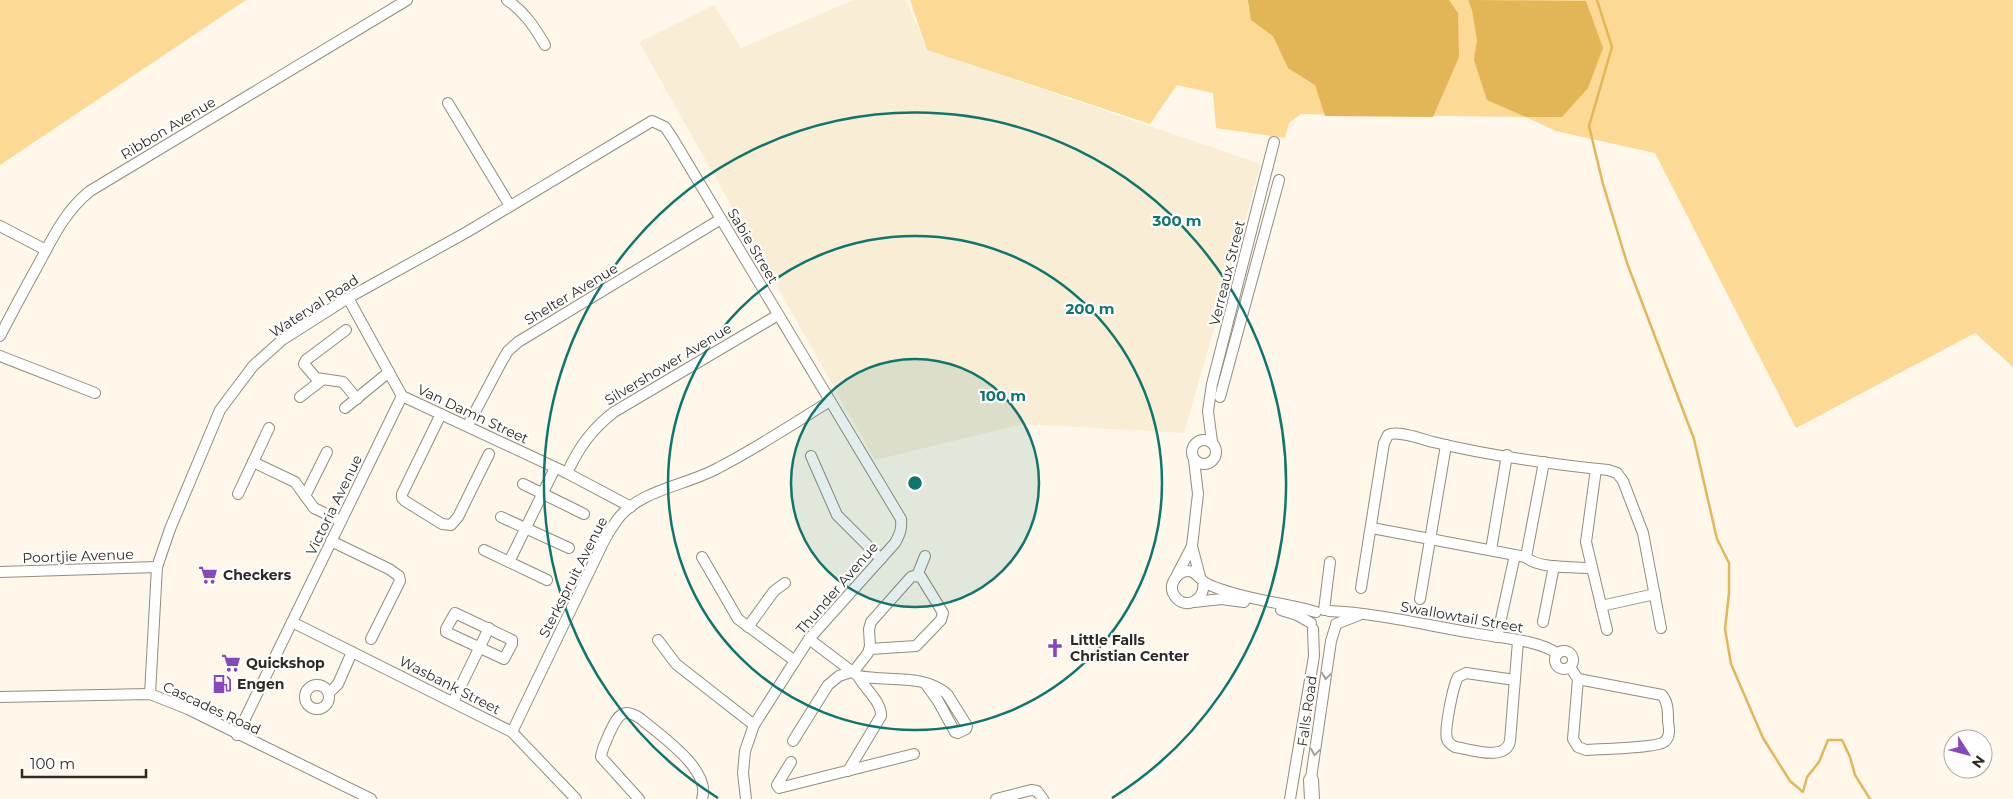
<svg xmlns="http://www.w3.org/2000/svg" width="2013" height="799" viewBox="0 0 2013 799" font-family="Montserrat,sans-serif">
	<style>
		.built { fill: #f9edd6 }
		.green { fill: #fcd994 }
		.forest { fill: #e2b557 }
		.lines { fill: none; stroke-linecap: round; stroke-linejoin: round }
		.stream { stroke: #e3b658; stroke-width: 2.5 }
		.street-casing { stroke: #948c7d; stroke-width: 12 }
		.secondary-casing { stroke: #948c7d; stroke-width: 16 }
		.street { stroke: #fff; stroke-width: 10 }
		.secondary { stroke: #fff; stroke-width: 14 }
		.oneway { stroke: #a09f9c }
		.ring { fill: none; stroke: #0f766e; stroke-width: 2.5 }
		.labels { text-anchor: middle; stroke-width: 4.5; stroke-linejoin: round; paint-order: stroke }
		.street-label { font-size: 14px; fill: #2d2a24; stroke: #fff }
		.poi-label { font-size: 14px; font-weight: bold; fill: #2d2a24; stroke: #fff; text-anchor: start }
		.centre { fill: #0f766e; stroke: #fff; stroke-width: 2.5 }
		.ring-label { font-size: 15px; text-anchor: middle; font-weight: bold; fill: #0f766e; stroke: #fff; stroke-width: 4.5; stroke-linejoin: round; paint-order: stroke }
	</style>
	<rect width="100%" height="100%" fill="#fef7ea"/>
	<polygon class="built" points="853,0 906,0 927,50 1261,164 1184,433 1023,424 875,460 639,42 714,5 741,48"/>
	<g class="green">
		<polygon points="0,0 246,0 0,165"/>
		<polygon points="910,0 2013,0 2013,367 1975,333 1796,428 1655,153 1556,131 1526,117 1301,114 1289,123 1285,138 1216,128 1213,93 1177,85 1150,124 927,50"/>
	</g>
	<g class="forest">
		<polygon points="1248,0 1449,0 1458,13 1459,57 1433,117 1325,116 1315,85 1288,68 1273,36 1251,20"/>
		<polygon points="1468,0 1586,1 1603,48 1588,88 1562,117 1526,117 1487,100 1474,60 1477,40 1472,10"/>
	</g>
	<g class="lines">
		<polyline class="stream" points="1597,0 1612,47 1589,126 1603,184 1627,263 1694,439 1717,539 1729,563 1729,593 1725,629 1731,664 1763,738 1790,781 1803,792 1807,777 1819,762 1828,740 1842,740 1850,757 1855,775 1870,799"/>
		<g class="street-casing">
			<g id="street">
				<path d="M 507,0 C 525,12 535,28 545,45"/>
				<polyline points="448,103 510,206"/>
				<polyline points="0,226 46,250"/>
				<polyline points="348,298 402,396 567,473 631,507"/>
				<polyline points="346,330 306,360 304,364 316,378 343,382 357,399"/>
				<path d="M 0,336 C 12,313 24,290 37,267 C 52,239 65,211 90,191 L 407,0"/>
				<polyline points="0,356 95,393"/>
				<polyline points="300,397 322,380"/>
				<polyline points="1220,397 1279,180"/>
				<polyline points="345,408 389,372"/>
				<polyline points="441,414 402,494 402,498 405,501 442,524 451,525 458,517 489,454"/>
				<polyline points="468,425 502,361 508,351 518,342 721,219"/>
				<circle cx="1204" cy="452" r="12"/>
				<polyline points="1212,442 1208,411 1212,384 1274,142"/>
				<polyline points="811,456 837,515 881,559"/>
				<polyline points="1194,460 1198,494 1192,546 1200,577"/>
				<polyline points="253,462 295,482 314,508 341,521"/>
				<polyline points="1596,469 1586,542 1607,630"/>
				<path d="M 567,473 C 579,447 592,429 614,412 L 778,315"/>
				<polyline points="523,484 584,514"/>
				<polyline points="238,494 269,428"/>
				<polyline points="305,496 327,452"/>
				<polyline points="501,517 569,548"/>
				<path d="M 1372,528 L 1526,557 C 1537,569 1575,567 1592,568"/>
				<polyline points="331,541 389,569 399,576 400,581 371,639"/>
				<polyline points="484,550 547,580"/>
				<polyline points="1491,550 1507,455"/>
				<polyline points="702,557 738,619 795,661"/>
				<polyline points="1526,557 1544,462"/>
				<polyline points="509,562 555,468"/>
				<polyline points="0,572 157,567"/>
				<polyline points="1177,575 1192,546"/>
				<polyline points="917,576 925,556"/>
				<path d="M 1203,581 C 1207,602 1182,612 1173,593 C 1169,584 1177,572 1187,571 C 1195,571 1197,576 1203,581 C 1207,585 1217,588 1223,590 C 1254,601 1286,603 1316,612"/>
				<path d="M 1361,588 L 1384,443 L 1388,435 C 1397,430 1422,439 1433,442 C 1490,456 1550,464 1608,470 L 1617,473 L 1623,481 L 1643,533 L 1661,628"/>
				<polyline points="1420,599 1446,445"/>
				<polyline points="1194,602 1222,599 1244,602"/>
				<polyline points="1601,606 1655,594"/>
				<polyline points="1281,610 1297,615 1311,623"/>
				<polyline points="1324,610 1330,562"/>
				<path d="M 1329,611 C 1377,613 1425,625 1473,633 C 1497,638 1538,639 1558,654"/>
				<polygon points="455,613 512,640 512,644 504,659 446,632 446,629"/>
				<polyline points="292,622 512,732 576,799"/>
				<polyline points="1543,622 1554,566"/>
				<polyline points="1336,624 1359,615"/>
				<polyline points="748,627 774,591 785,583"/>
				<polyline points="1497,637 1515,555"/>
				<path d="M 809,639 L 858,676 C 888,682 922,673 947,694 L 967,726 L 966,729 L 958,733 L 955,732 L 938,701 L 925,683"/>
				<polyline points="658,640 676,664 754,725"/>
				<circle cx="1564" cy="660" r="9"/>
				<path d="M 1570,667 L 1578,679 L 1573,739 L 1578,747 L 1586,750 C 1599,749 1656,748 1664,742 C 1671,737 1669,728 1668,721 C 1668,711 1668,702 1662,695 L 1578,679"/>
				<path d="M 1515,680 L 1466,673 L 1458,677 C 1453,686 1444,730 1447,739 C 1448,743 1452,745 1455,747 C 1470,749 1506,762 1510,741 L 1518,641"/>
				<circle cx="317" cy="697" r="12"/>
				<polyline points="329,693 338,684 352,652"/>
				<path d="M 150,694 L 157,567 L 170,529 L 220,410 L 253,366 L 282,340 L 348,298 L 467,232 L 652,121 L 665,127 L 673,139 L 901,519 C 902,529 900,534 895,543 L 809,639 L 754,725 L 745,751 L 743,773 L 746,799"/>
				<polyline points="0,697 150,694 188,709 371,799"/>
				<polyline points="453,702 489,628"/>
				<path d="M 512,732 L 603,543 C 607,535 612,527 617,520 C 640,489 686,486 718,468 C 757,448 793,424 830,401"/>
				<polyline points="237,735 402,396"/>
				<polyline points="793,741 828,685 839,676 854,671 868,653 870,646 869,629 871,622 911,577 914,576 921,577 943,613 941,620 916,646 870,649"/>
				<polyline points="791,762 777,785 779,788 914,754"/>
				<path d="M 848,771 L 881,716 C 882,702 864,688 858,676"/>
				<polyline points="1310,785 1331,641 1335,628"/>
				<path d="M 639,799 L 601,757 C 602,748 606,742 609,734 C 617,718 621,705 641,719 C 660,735 712,770 702,799"/>
				<polyline points="996,799 1031,790 1037,791 1043,799"/>
				<polyline points="1290,799 1314,656 1313,629"/>
			</g>
		</g>
		<g class="secondary-casing">
			<polyline id="secondary" points="1311,780 1312,799"/>
		</g>
		<use href="#street" class="street"/>
		<use href="#secondary" class="secondary"/>
	</g>
	<defs><path id="oneway-chevron" d="M-2-3.5L2.5 0L-2 3.5" fill="none" stroke-width="1.6" stroke-linecap="round" stroke-linejoin="round" transform="scale(1.25)"/></defs>
	<g class="oneway">
		<use href="#oneway-chevron" transform="translate(1326 676) rotate(98)"/>
		<use href="#oneway-chevron" transform="translate(1315 752) rotate(98)"/>
	</g>
	<circle cx="915" cy="483" r="124" fill="#0f766e" fill-opacity=".12"/>
	<g class="ring">
		<circle cx="915" cy="483" r="124"/>
		<circle cx="915" cy="483" r="247"/>
		<path d="M718 798A371 371 0 1 1 1112 798"/>
	</g>
	<defs>
		<g id="supermarket-bare" transform="scale(1.5)"><path d="M-6-5.5h2.5l.6 2H6L4.5 2H-2.5L-4.4-4H-6ZM-1.5 3.2a1.3 1.3 0 1 0 .1 0ZM3 3.2a1.3 1.3 0 1 0 .1 0Z" fill="#8847bc" stroke="#fff" stroke-width="2.5" paint-order="stroke"/></g>
		<g id="church-bare" transform="scale(1.5)"><path d="M-1.2-6h2.4v3.5h3.3v2.4h-3.3V6h-2.4V-.1h-3.3v-2.4h3.3Z" fill="#8847bc" stroke="#fff" stroke-width="2.5" paint-order="stroke"/></g>
		<g id="fuel-bare" transform="scale(1.5)"><path d="M-5.5-6h7V0h2V4h1.3V-2.5L3-4.5l.8-.8L6-3V5H2.5V1h-1V6h-7ZM-4.2-4.7v3.2H.2V-4.7Z" fill="#8847bc" stroke="#fff" stroke-width="2.5" paint-order="stroke"/></g>
	</defs>
	<g fill-rule="evenodd">
		<use href="#supermarket-bare" x="208" y="575"/>
		<use href="#church-bare" x="1055" y="648"/>
		<use href="#supermarket-bare" x="231" y="663"/>
		<use href="#fuel-bare" x="222" y="684"/>
	</g>
	<g class="labels">
		<g class="street-label">
			<text transform="translate(168 128) rotate(-31)" y="5">Ribbon Avenue</text>
			<text transform="translate(753 246) rotate(59)" y="5">Sabie Street</text>
			<text transform="translate(1227 273) rotate(-76)" y="5">Verreaux Street</text>
			<text transform="translate(571 294) rotate(-31)" y="5">Shelter Avenue</text>
			<text transform="translate(314 306) rotate(-33)" y="5">Waterval Road</text>
			<text transform="translate(668 364) rotate(-31)" y="5">Silvershower Avenue</text>
			<text transform="translate(473 414) rotate(25)" y="5">Van Damn Street</text>
			<text transform="translate(334 505) rotate(-64)" y="5">Victoria Avenue</text>
			<text transform="translate(78 556) rotate(-2)" y="5">Poortjie Avenue</text>
			<text transform="translate(573 577) rotate(-63)" y="5">Sterkspruit Avenue</text>
			<text transform="translate(837 588) rotate(-49)" y="5">Thunder Avenue</text>
			<text transform="translate(1462 617) rotate(10)" y="5">Swallowtail Street</text>
			<text transform="translate(450 685) rotate(27)" y="5">Wasbank Street</text>
			<text transform="translate(212 708) rotate(25)" y="5">Cascades Road</text>
			<text transform="translate(1307 711) rotate(-82)" y="5">Falls Road</text>
		</g>
		<g class="poi-label">
			<text x="223" y="580">Checkers</text>
			<text x="1070" y="645">Little Falls<tspan x="1070" dy="16">Christian Center</tspan></text>
			<text x="246" y="668">Quickshop</text>
			<text x="237" y="689">Engen</text>
		</g>
	</g>
	<circle cx="915" cy="483" r="8" class="centre"/>
	<g class="ring-label">
		<text x="1177" y="226">300 m</text>
		<text x="1090" y="314">200 m</text>
		<text x="1003" y="401">100 m</text>
	</g>
	<g transform="translate(1968 754) rotate(126)"><circle r="24" fill="#ffffff" stroke="#abaaa7"/>
	<path d="M0-4L9 19L0 12L-9 19Z" fill="#8847bc"/>
	<text y="-8" font-size="14" font-weight="bold" text-anchor="middle" fill="#2d2a24">N</text>
	</g>
	<path d="M22 769v8h124v-8" fill="none" stroke="#2d2a24" stroke-width="2.5"/>
	<text x="30" y="769" font-size="15" fill="#2d2a24" stroke="#ffffff" stroke-width="4" paint-order="stroke">100 m</text>
</svg>
